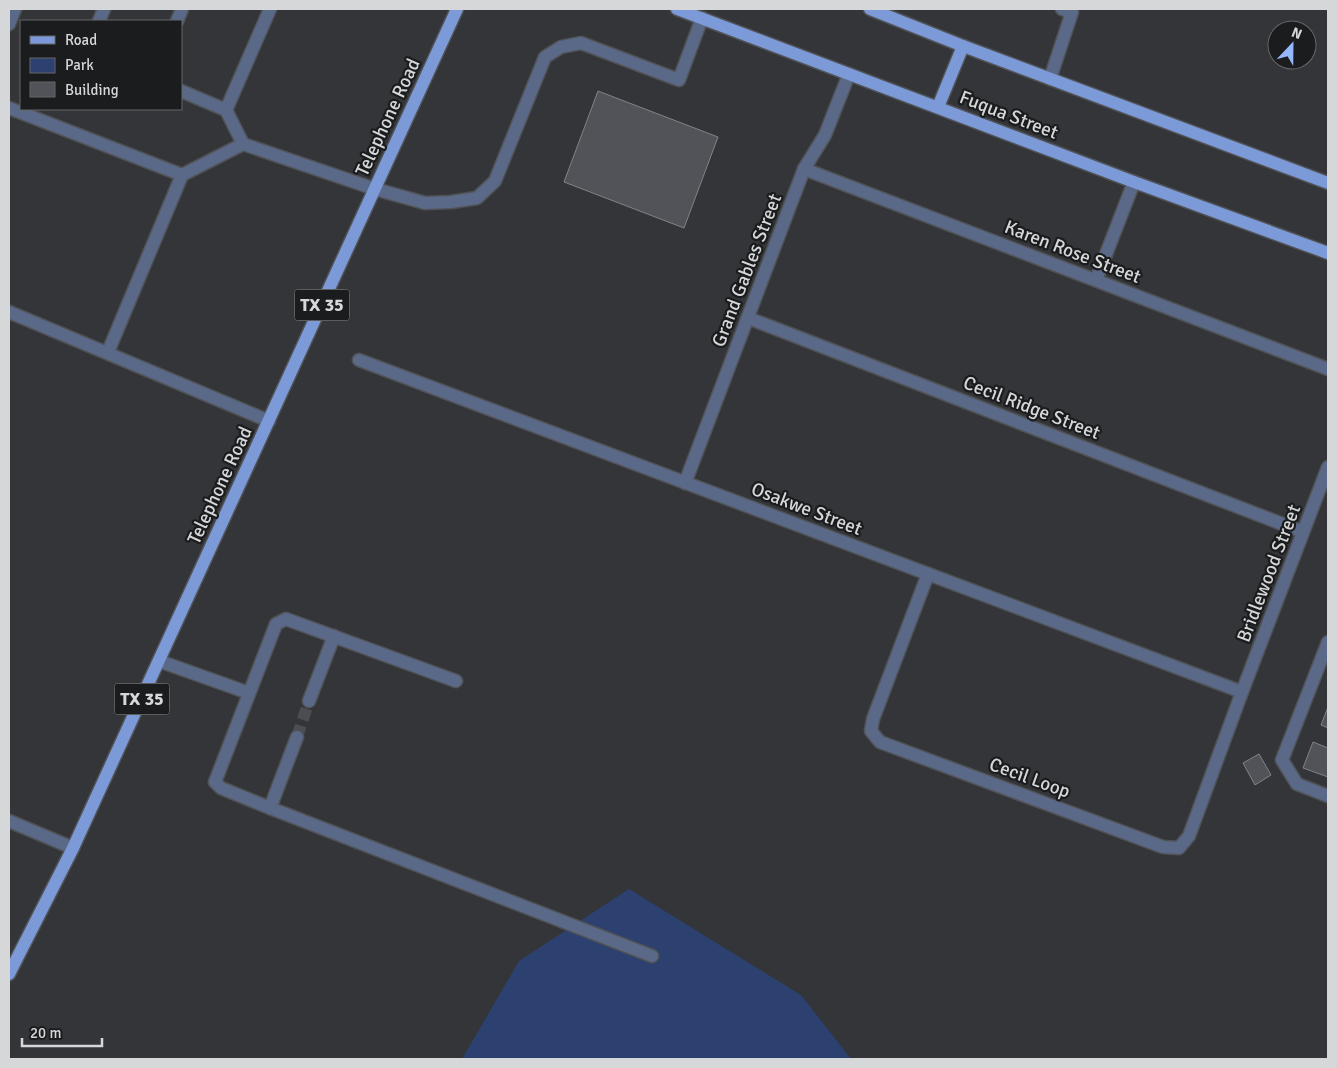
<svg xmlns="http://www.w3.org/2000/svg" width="1337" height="1068" viewBox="0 0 1337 1068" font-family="Signika,sans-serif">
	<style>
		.green { fill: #2c416f }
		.building { fill: #515358; stroke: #808388 }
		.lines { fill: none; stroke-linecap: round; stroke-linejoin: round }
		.minor-tunnel { stroke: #4b4d51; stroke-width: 12; stroke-dasharray: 12 6; stroke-linecap: butt }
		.minor-casing { stroke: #505256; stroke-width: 15 }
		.major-casing { stroke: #505256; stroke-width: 15 }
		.minor { stroke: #5a6987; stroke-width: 12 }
		.major { stroke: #7c9ad8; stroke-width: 12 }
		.labels { text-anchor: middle; stroke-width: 4.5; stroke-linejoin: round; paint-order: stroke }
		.shield { fill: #1b1c1e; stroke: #9d9fa1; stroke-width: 1 }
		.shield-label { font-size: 18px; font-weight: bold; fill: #d5d7d9 }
		.street-label { font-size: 19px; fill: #d5d7d9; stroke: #1b1c1e }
	</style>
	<rect width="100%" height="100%" fill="#333539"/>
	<polygon class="green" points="629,889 801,995 851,1059 462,1059 519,961"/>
	<g class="building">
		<polygon points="598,91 718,137 684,228 564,182"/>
		<polygon points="1328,707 1328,728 1321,725"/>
		<polygon points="1313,742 1328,748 1328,777 1303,768"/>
		<polygon points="1259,754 1271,775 1255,785 1243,763"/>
	</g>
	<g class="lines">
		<polyline class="minor-tunnel" points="297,737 309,701"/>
		<g class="minor-casing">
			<g id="minor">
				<polyline points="99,21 104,9"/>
				<polyline points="177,21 182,9"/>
				<polyline points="9,24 15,9"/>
				<polyline points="1050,79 1072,12 1062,9"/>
				<polyline points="181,91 226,110 243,144 375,189 425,203 451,202 477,198 495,181 545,57 561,47 581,43 679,80 702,18"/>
				<polyline points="9,108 182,175"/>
				<polyline points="226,110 270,9"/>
				<polyline points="804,169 1328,369"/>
				<polyline points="1096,280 1134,182"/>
				<polyline points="9,312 269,421"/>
				<polyline points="748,318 1303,532"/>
				<polyline points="108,352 182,175 243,144"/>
				<polyline points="359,360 1242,692"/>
				<polyline points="685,483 804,169 825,135 849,74"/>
				<polyline points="928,574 873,719 871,731 880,742 1163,847 1179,848 1189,836 1242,692 1328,467"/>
				<polyline points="1328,642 1282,760 1297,784 1328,796"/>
				<polyline points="159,661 249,693"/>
				<polyline points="456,681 286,619 276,624 215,782 221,788 270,808 652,956"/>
				<polyline points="309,701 334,636"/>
				<polyline points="270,808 297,737"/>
				<polyline points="9,821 73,848"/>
			</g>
		</g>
		<g class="major-casing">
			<g id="major">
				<polyline points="677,9 1134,182 1328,253"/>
				<polyline points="870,9 963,46 1328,183"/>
				<polyline points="938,107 963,46"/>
				<polyline points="9,974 73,848 457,9"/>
			</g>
		</g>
		<use href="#minor" class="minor"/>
		<use href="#major" class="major"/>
	</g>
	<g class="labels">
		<g class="shield">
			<rect x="294.5" y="289.5" width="55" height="31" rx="4"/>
			<rect x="114.5" y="683.5" width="55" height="31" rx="4"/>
		</g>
		<g class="shield-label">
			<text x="322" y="311">TX 35</text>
			<text x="142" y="705">TX 35</text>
		</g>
		<g class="street-label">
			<text transform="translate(1009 114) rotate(21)" y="7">Fuqua Street</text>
			<text transform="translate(387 117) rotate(-65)" y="7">Telephone Road</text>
			<text transform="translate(1073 251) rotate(21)" y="7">Karen Rose Street</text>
			<text transform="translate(746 270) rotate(-69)" y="7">Grand Gables Street</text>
			<text transform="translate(1032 407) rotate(21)" y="7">Cecil Ridge Street</text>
			<text transform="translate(219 485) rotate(-65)" y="7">Telephone Road</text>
			<text transform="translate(807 508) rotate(21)" y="7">Osakwe Street</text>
			<text transform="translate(1268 573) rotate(-69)" y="7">Bridlewood Street</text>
			<text transform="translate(1030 777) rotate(20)" y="7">Cecil Loop</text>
		</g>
	</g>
	<rect width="1337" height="1068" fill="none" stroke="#d5d7d9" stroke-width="20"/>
	<rect x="20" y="20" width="162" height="90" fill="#1b1c1e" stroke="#656769"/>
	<rect x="30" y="36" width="25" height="8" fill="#7c9ad8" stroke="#656769"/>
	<text x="65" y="45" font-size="15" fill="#d5d7d9">Road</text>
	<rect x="30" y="58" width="25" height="15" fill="#2c416f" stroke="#656769"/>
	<text x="65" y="70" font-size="15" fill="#d5d7d9">Park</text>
	<rect x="30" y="82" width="25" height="15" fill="#515358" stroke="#656769"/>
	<text x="65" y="95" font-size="15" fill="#d5d7d9">Building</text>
	<g transform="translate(1292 45) rotate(22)"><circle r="24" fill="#1b1c1e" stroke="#656769"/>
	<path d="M0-4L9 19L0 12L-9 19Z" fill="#94b7fd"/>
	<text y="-8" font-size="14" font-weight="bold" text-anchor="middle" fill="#d5d7d9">N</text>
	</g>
	<path d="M22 1038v8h80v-8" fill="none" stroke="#d5d7d9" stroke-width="2.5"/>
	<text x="30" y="1038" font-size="15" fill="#d5d7d9" stroke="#1b1c1e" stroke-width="4" paint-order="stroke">20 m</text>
</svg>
